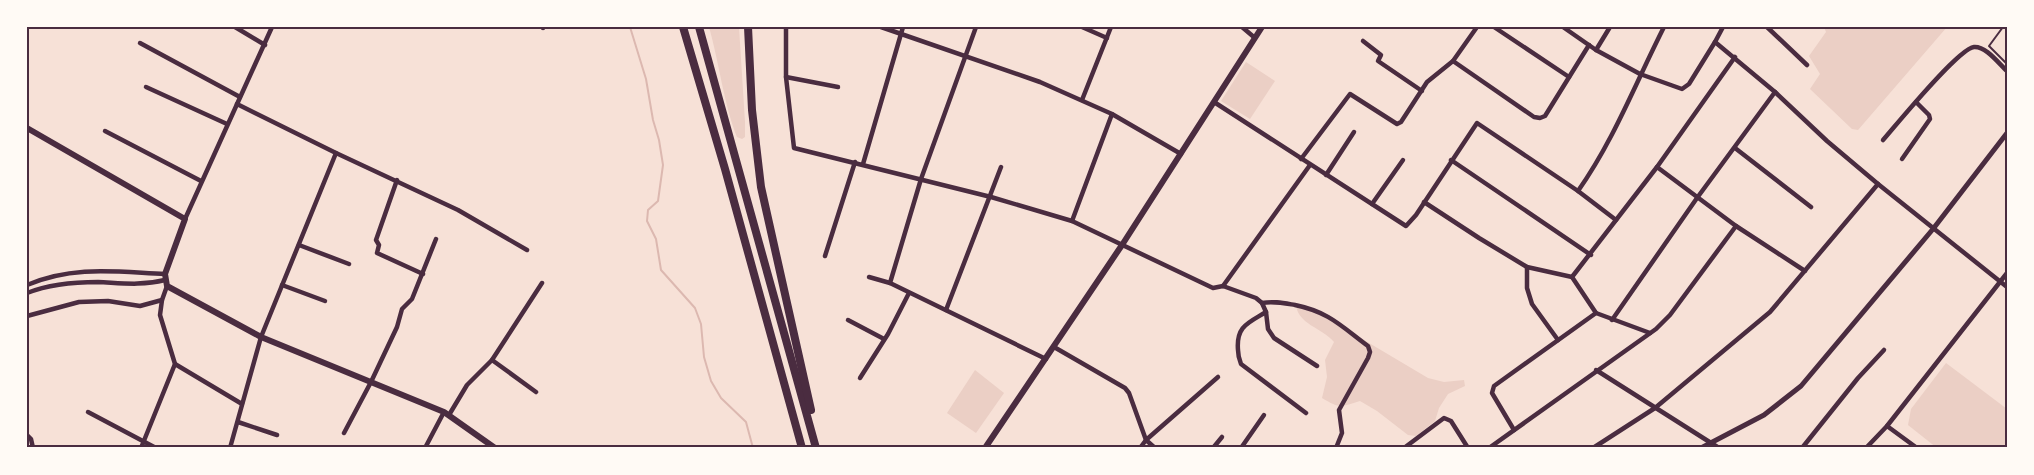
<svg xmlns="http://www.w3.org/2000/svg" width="2034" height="475" viewBox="0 0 2034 475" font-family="'Roboto Condensed',sans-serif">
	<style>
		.green { fill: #ebcfc5 }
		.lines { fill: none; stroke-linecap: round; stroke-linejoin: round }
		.stream { stroke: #dcb8b0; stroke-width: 2 }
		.service { stroke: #4a2c40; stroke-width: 2 }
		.minor { stroke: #4a2c40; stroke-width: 4.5 }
		.tertiary { stroke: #4a2c40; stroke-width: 5 }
		.secondary { stroke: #4a2c40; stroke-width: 6 }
		.motorway { stroke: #4a2c40; stroke-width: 8 }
		.neatline { fill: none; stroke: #4a2c40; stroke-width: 2 }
	</style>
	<rect width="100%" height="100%" fill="#f7e1d7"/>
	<g class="green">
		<path d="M 709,27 L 739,27 L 745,122 L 745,137 L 742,139 L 737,137 C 724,105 719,62 709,27 Z"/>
		<polygon points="1824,27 1947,27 1858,130 1852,129 1810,89 1820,74 1809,56 1826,32"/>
		<polygon points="1246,62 1275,81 1250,119 1221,101"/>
		<path d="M 1296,303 L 1305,305 L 1428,378 L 1444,382 L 1464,380 L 1465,386 L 1448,394 L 1439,408 L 1435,421 L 1416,436 L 1408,435 L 1377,411 L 1360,401 C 1341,407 1340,409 1322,398 L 1327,377 L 1325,360 L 1334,342 C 1323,328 1296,324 1296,303 Z"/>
		<polygon points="1946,363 2007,409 2007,448 1937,448 1908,425 1911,409"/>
		<polygon points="975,370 1004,393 976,433 947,413"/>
	</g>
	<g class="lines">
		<polyline class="stream" points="630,27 646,79 653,120 659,140 663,165 658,201 648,210 647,221 656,239 661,270 695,308 701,324 704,357 711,381 721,398 746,422 753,448"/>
		<polyline class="service" points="2003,27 1989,46 2007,64"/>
		<g class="minor">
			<polyline points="235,27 265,45"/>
			<path d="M 786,27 L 786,77 L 794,148 L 991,197 L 1072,221 L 1213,288 L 1223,286 L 1256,298 L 1262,303 L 1266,312 C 1248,323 1236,326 1238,350 C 1238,355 1239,359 1241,364 L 1306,413"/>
			<polyline points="881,27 1040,82 1112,114 1181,154"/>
			<polyline points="976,27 921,179 890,283 1046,359"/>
			<polyline points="1082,27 1107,38"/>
			<polyline points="1242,27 1255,38"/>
			<polyline points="1494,27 1569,77"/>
			<polyline points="1563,27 1596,50 1640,74 1682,89 1689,84 1715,42"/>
			<polyline points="1723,27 1715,42 1775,92 1827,141 1878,184 2007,287"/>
			<polyline points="1767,27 1807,65"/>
			<polyline points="543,28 543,27"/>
			<polyline points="1363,41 1381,55 1378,61 1422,91"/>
			<polyline points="140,43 240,97"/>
			<polyline points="1596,50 1610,27"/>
			<polyline points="1453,61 1534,117 1540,118 1545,116 1589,45"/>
			<polyline points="786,77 838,87"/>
			<polyline points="146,87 227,124"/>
			<polyline points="1082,100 1111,27"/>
			<polyline points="1214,102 1406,226 1416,215 1477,123 1578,191 1616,220"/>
			<polyline points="237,104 336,153 458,210 527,250"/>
			<polyline points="105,131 201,181"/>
			<path d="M 1883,140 C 1897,124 1958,49 1974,47 C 1986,46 1999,64 2007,71"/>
			<polyline points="1735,148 1811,207"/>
			<polyline points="1301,159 1350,94 1397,124 1401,122 1427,82 1453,61 1477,27"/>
			<polyline points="1902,159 1930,119 1929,115 1916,102"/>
			<polyline points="1451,160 1591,255"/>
			<polyline points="863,164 903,27"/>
			<polyline points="1657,167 1736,226 1805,271"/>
			<polyline points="1326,175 1354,132"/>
			<polyline points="397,180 376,240 379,245 377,253 423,274"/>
			<path d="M 1578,191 C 1614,140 1636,82 1664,27"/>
			<polyline points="1424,202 1479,238 1527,267 1572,277"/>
			<polyline points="1372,204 1403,160"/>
			<polyline points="185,219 272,27"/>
			<polyline points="1072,221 1112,114"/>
			<polyline points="299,245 349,264"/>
			<polyline points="825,256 855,162"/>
			<polyline points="1527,267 1527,288 1532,304 1558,340"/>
			<polyline points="869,277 890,283"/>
			<polyline points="1572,277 1657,167 1735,57"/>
			<polyline points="1572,277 1596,313 1650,333"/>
			<path d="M 27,285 C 74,265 117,272 165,274"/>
			<polyline points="282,285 325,301"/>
			<polyline points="1223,286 1310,165"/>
			<path d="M 27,293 C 50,284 74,282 98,282 C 121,283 141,286 165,280"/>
			<path d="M 1262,303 C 1274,301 1283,303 1295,305 C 1329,312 1341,326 1368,346 L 1370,352 L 1368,358 L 1339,410 L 1342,433 L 1336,448"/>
			<polyline points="946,310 1001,167"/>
			<polyline points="1266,312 1268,329 1274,338 1317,366"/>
			<polyline points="27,316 79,302 108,301 140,306 162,300"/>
			<polyline points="848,320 884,339"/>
			<polyline points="1612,320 1697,198 1775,92"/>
			<polyline points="1054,347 1125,388 1129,393 1146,440 1155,448"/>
			<polyline points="492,360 536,392"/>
			<polyline points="175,364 242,404"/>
			<polyline points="1596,370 1719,448"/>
			<polyline points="860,378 888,334 909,293"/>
			<polyline points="88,412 156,448"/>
			<polyline points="449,415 467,385 492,360 542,283"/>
			<polyline points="238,422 277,435"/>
			<polyline points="1887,426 1917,448"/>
			<polyline points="1514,430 1492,393 1494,386 1596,313"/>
			<polyline points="344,433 371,382 397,327 402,309 412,299 436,239"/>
			<polyline points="27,435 31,439 33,448"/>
			<polyline points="141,448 175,364 160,315 162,300 167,286"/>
			<polyline points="230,448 261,337 336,153"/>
			<polyline points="425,448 444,412"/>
			<polyline points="1140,448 1146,440 1218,377"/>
			<polyline points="1213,448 1222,437"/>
			<polyline points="1241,448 1264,415"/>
			<polyline points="1404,448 1444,418 1451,421 1468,448"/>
			<polyline points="1489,448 1656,329 1670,315 1736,226"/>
			<polyline points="1593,448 1655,408 1770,312 1878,184"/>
			<polyline points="1802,448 1858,378 1884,350"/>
			<polyline points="1866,448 1887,426 2007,273"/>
		</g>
		<polyline class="tertiary" points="1701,448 1764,415 1801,386 1933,229 2007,133"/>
		<g class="secondary">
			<polyline points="27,128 185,219 165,274 167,286 261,337 444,412 495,448"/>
			<polyline points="985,448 1122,245 1262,27"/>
		</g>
		<g class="motorway">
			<polyline points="683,27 725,169 802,448"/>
			<polyline points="699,27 816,448"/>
			<polyline points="748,27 752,110 761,187 811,410"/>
		</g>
	</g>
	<rect width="2034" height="475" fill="none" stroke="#fffaf5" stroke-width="57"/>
	<rect x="28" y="28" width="1978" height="418" class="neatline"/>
</svg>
